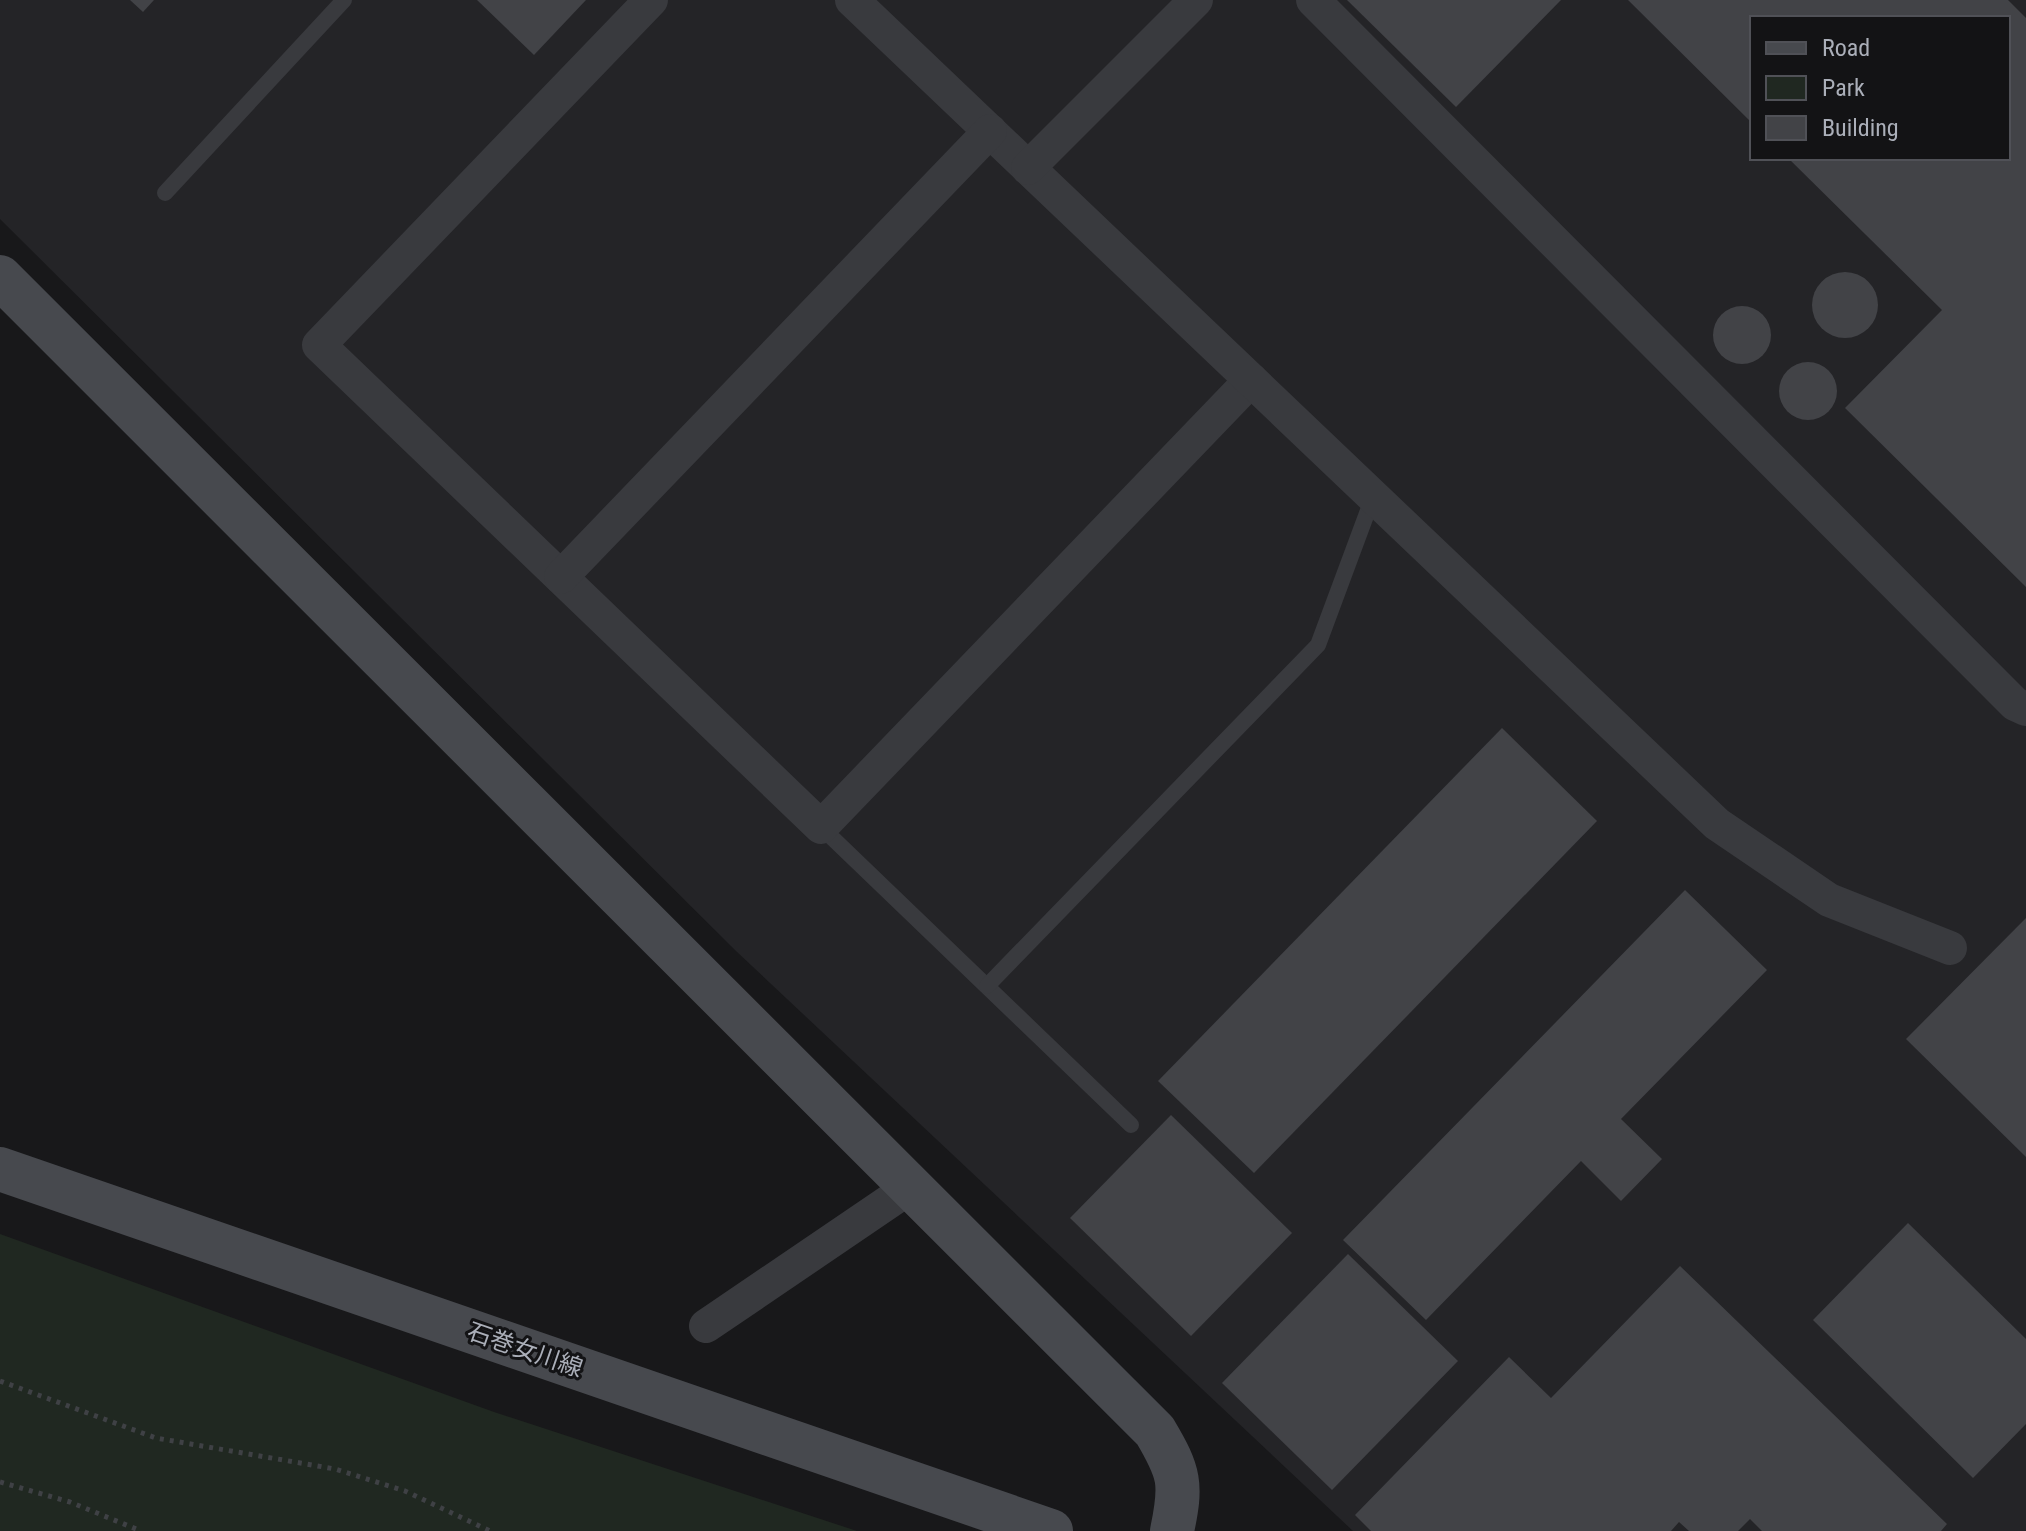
<svg xmlns="http://www.w3.org/2000/svg" width="2026" height="1531" viewBox="0 0 2026 1531" font-family="'Roboto Condensed','Noto Sans JP',sans-serif">
	<style>
		.built { fill: #242427; fill-rule: evenodd }
		.green { fill: #202821 }
		.building { fill: #424347 }
		.lines { fill: none; stroke-linecap: round; stroke-linejoin: round }
		.path { stroke: #3f4145; stroke-width: 5; stroke-dasharray: 4 6; stroke-linecap: butt }
		.lane { stroke: #393a3e; stroke-width: 16 }
		.street { stroke: #393a3e; stroke-width: 34 }
		.secondary { stroke: #47494e; stroke-width: 44 }
		.labels { text-anchor: middle; stroke-width: 6; stroke-linejoin: round; paint-order: stroke }
		.street-label { font-size: 24px; fill: #abafb9; stroke: #131315 }
	</style>
	<rect width="100%" height="100%" fill="#18181a"/>
	<path class="built" d="M 0,0 L 2026,0 L 2026,1531 L 1353,1531 L 736,951 L 0,219 ZM 1752,18 L 2008,18 L 2008,158 L 1752,158 Z"/>
	<polygon class="green" points="0,1234 494,1412 857,1531 0,1531"/>
	<g class="building">
		<polygon points="130,0 154,0 143,12"/>
		<polygon points="477,0 586,0 534,55"/>
		<polygon points="1347,0 1561,0 1456,107"/>
		<polygon points="1628,0 2008,0 2026,18 2026,587 1845,408 1942,310 1788,158 2008,158 2008,18 1752,18 1752,123"/>
		<circle cx="1845" cy="305" r="33"/>
		<circle cx="1742" cy="335" r="29"/>
		<circle cx="1808" cy="391" r="29"/>
		<polygon points="1502,728 1597,821 1254,1173 1158,1081"/>
		<polygon points="1685,890 1767,970 1621,1119 1662,1159 1621,1201 1581,1161 1426,1320 1343,1240"/>
		<polygon points="2026,918 2026,1157 1906,1039"/>
		<polygon points="1171,1115 1292,1233 1191,1336 1070,1218"/>
		<polygon points="1908,1223 2026,1339 2026,1424 1973,1478 1813,1320"/>
		<polygon points="1348,1254 1458,1361 1332,1490 1222,1383"/>
		<polygon points="1680,1266 1947,1524 1941,1531 1762,1531 1750,1519 1738,1531 1689,1531 1679,1522 1671,1531 1371,1531 1355,1515 1509,1357 1551,1398"/>
	</g>
	<g class="lines">
		<g class="path">
			<polyline points="0,1381 156,1438 335,1469 405,1491 490,1531"/>
			<polyline points="0,1482 70,1502 141,1531"/>
		</g>
		<g class="lane">
			<polyline points="165,193 344,0"/>
			<polyline points="821,827 1131,1125"/>
			<polyline points="987,986 1318,645 1373,497"/>
		</g>
		<g class="street">
			<polyline points="651,0 319,345 821,827 1251,380"/>
			<polyline points="852,0 1717,824 1829,900 1950,948"/>
			<polyline points="1313,0 2015,704 2026,709"/>
			<polyline points="1028,168 1196,0"/>
			<polyline points="561,577 990,131"/>
			<polyline points="706,1326 912,1186"/>
		</g>
		<g class="secondary">
			<path d="M 0,277 L 1155,1431 C 1180,1473 1182,1484 1172,1531"/>
			<polyline points="0,1169 1051,1531"/>
		</g>
	</g>
	<g class="labels">
		<g class="street-label">
			<text transform="translate(525 1350) rotate(19)" y="8">石巻女川線</text>
		</g>
	</g>
	<rect x="1750" y="16" width="260" height="144" fill="#131315" stroke="#505157" stroke-width="2"/>
	<rect x="1766" y="42" width="40" height="12" fill="#47494e" stroke="#505157" stroke-width="2"/>
	<text x="1822" y="56" font-size="24" fill="#abafb9">Road</text>
	<rect x="1766" y="76" width="40" height="24" fill="#202821" stroke="#505157" stroke-width="2"/>
	<text x="1822" y="96" font-size="24" fill="#abafb9">Park</text>
	<rect x="1766" y="116" width="40" height="24" fill="#424347" stroke="#505157" stroke-width="2"/>
	<text x="1822" y="136" font-size="24" fill="#abafb9">Building</text>
</svg>
